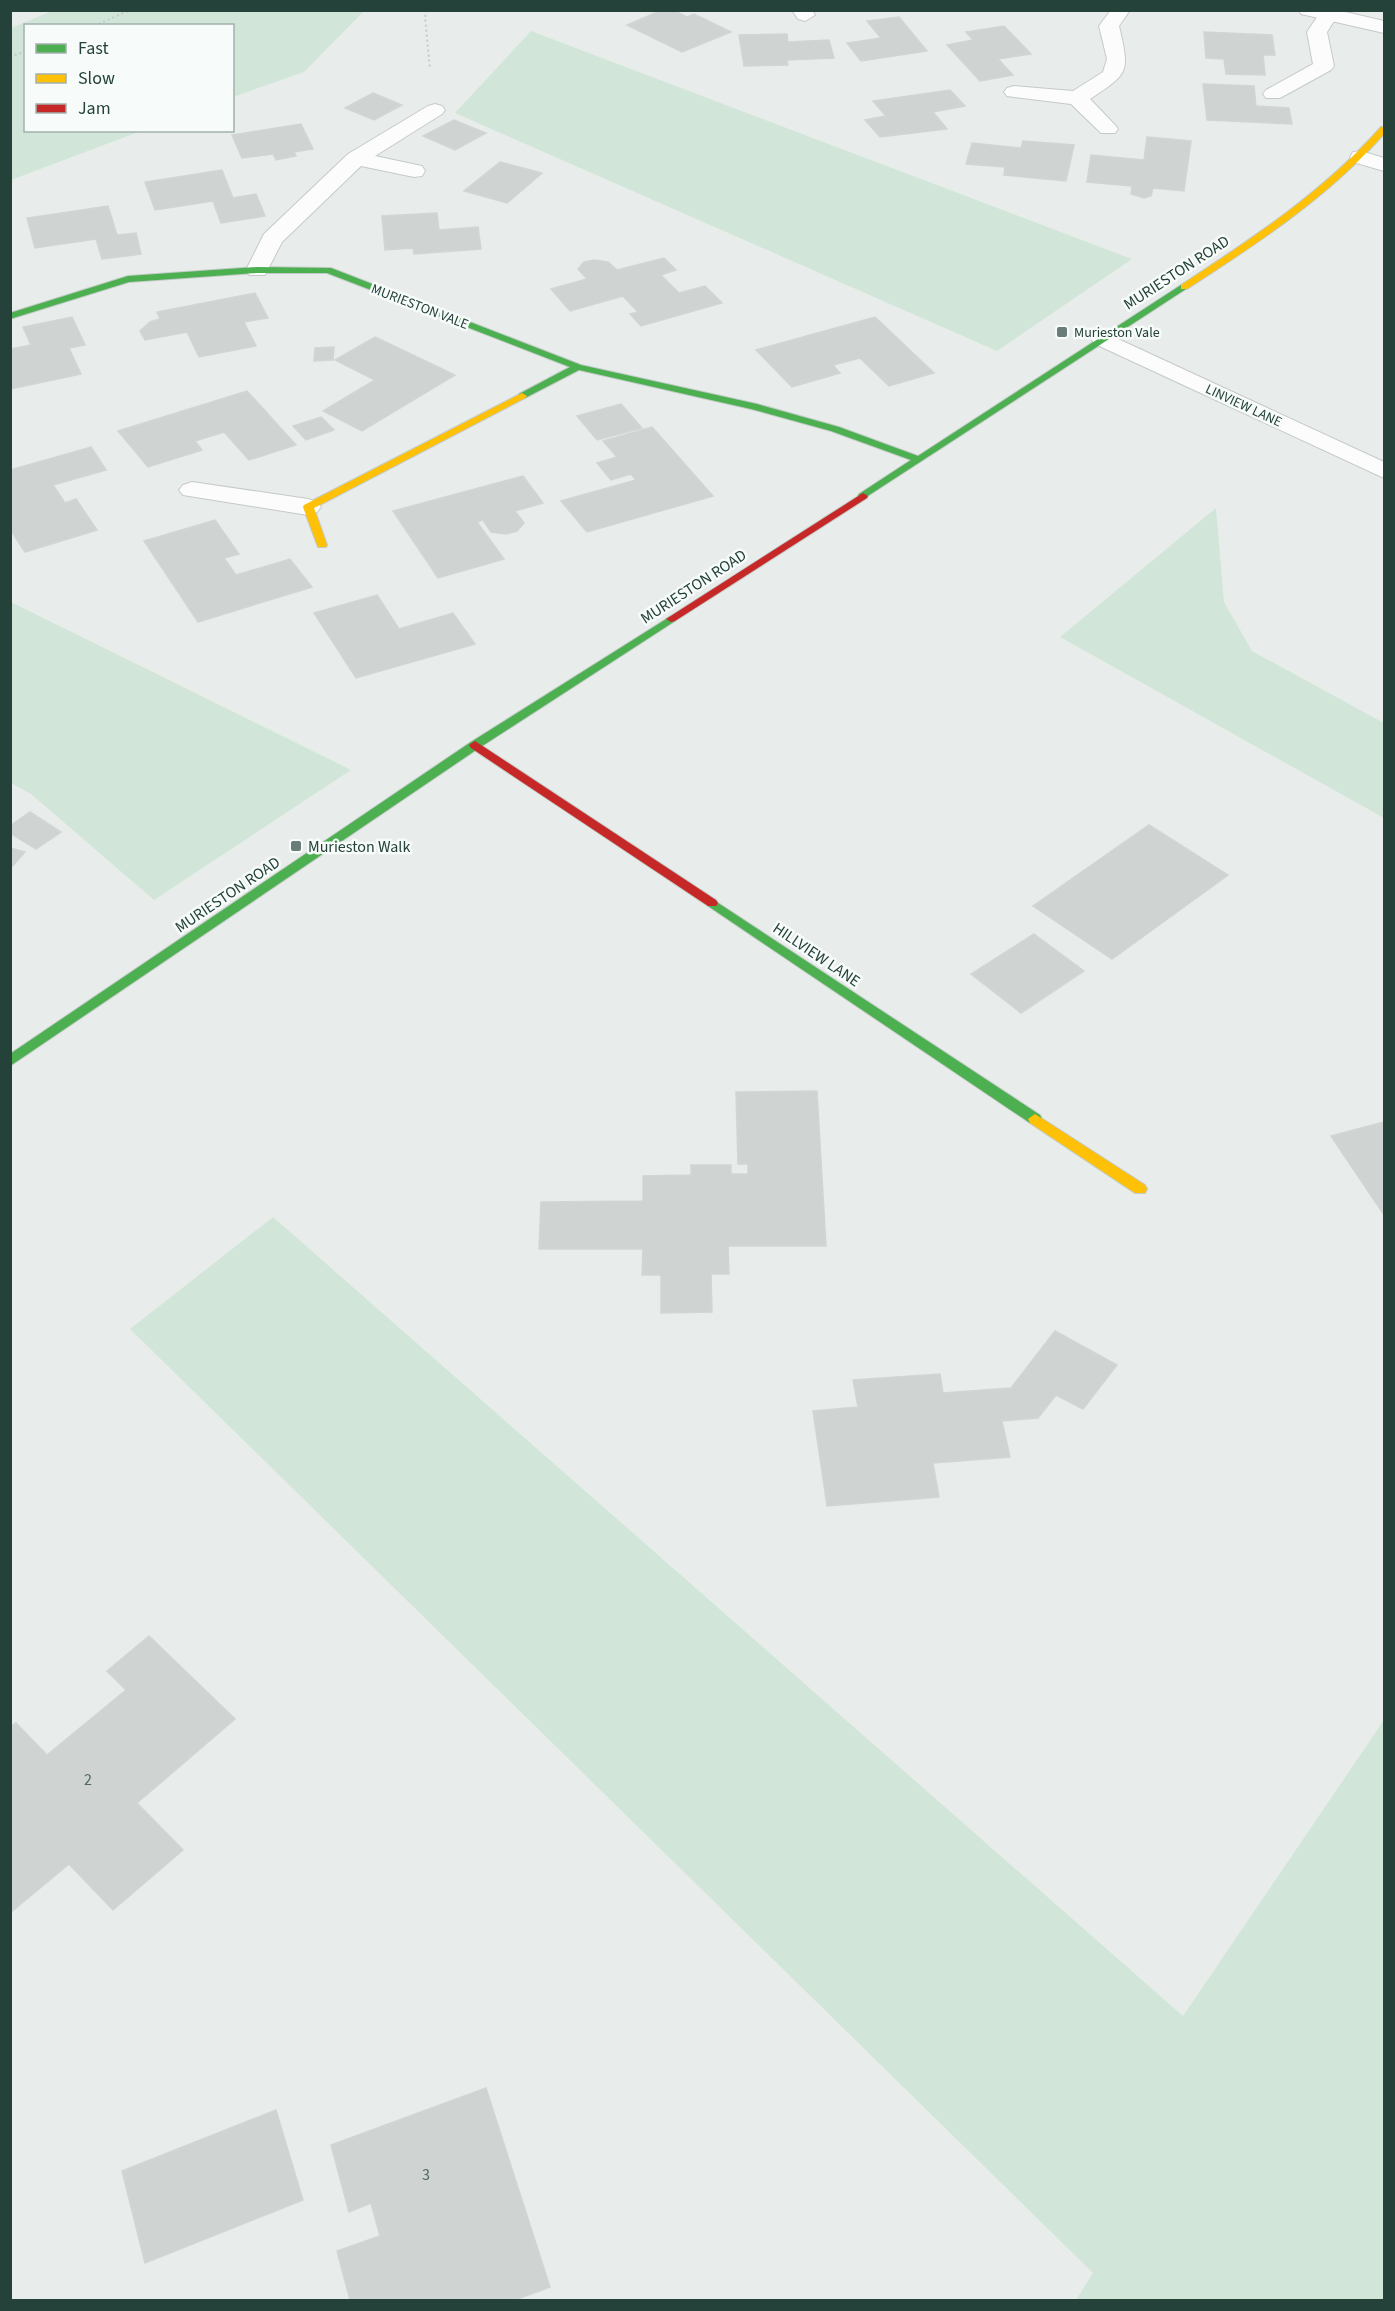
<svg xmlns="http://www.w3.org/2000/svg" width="1395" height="2311" viewBox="0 0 1395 2311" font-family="'Source Sans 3',sans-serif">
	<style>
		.green { fill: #d1e6d8 }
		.building { fill: #cfd4d2; stroke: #d1d6d4; stroke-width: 1.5 }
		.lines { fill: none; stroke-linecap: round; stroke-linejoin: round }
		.lane-casing { stroke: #c5cac8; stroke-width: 2 }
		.street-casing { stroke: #c5cac8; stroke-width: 2 }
		.fast-casing { stroke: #c3cbc8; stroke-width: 2 }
		.slow-casing { stroke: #c3cbc8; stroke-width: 2 }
		.jam-casing { stroke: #c3cbc8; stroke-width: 2 }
		.path { stroke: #c3ccca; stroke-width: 2; stroke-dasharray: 2 3; stroke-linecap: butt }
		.lane { fill: #fcfcfc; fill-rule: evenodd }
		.street { fill: #fcfcfc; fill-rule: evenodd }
		.fast { fill: #4caf50; fill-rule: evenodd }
		.slow { fill: #ffc107; fill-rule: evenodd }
		.jam { fill: #c62828; fill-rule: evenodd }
		.poi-dot { fill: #697e78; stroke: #f7fbf9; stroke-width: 2 }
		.labels { text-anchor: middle; stroke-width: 5; stroke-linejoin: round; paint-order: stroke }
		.far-street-label { font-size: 14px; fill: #24423a; stroke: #f7fbf9 }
		.far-poi-label { font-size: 14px; fill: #24423a; stroke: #f7fbf9; text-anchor: start }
		.street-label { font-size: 16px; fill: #24423a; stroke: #f7fbf9 }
		.poi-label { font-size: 16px; fill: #24423a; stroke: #f7fbf9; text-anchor: start }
		.near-number-label { font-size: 16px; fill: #506761 }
	</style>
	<rect width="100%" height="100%" fill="#e8edeb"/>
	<g class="green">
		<polygon points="52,11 52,10 364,11 304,72 233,97 232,26 26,26 26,130 141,131 11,180 11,28"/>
		<polygon points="531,31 1132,259 997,351 455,113"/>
		<polygon points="1216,508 1224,602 1252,651 1384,723 1384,818 1060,637"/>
		<polygon points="11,602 351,770 154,900 31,794 11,783"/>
		<polygon points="273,1217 1183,2016 1384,1720 1384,2300 1076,2300 1093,2273 130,1329"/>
	</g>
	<g class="building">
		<polygon points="662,10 673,10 687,17 694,14 731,32 682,52 627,25"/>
		<polygon points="899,17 927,51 861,61 847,43 881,38 867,21"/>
		<polygon points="1004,26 1031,54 998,59 1013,75 980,81 947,45 973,40 966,32"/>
		<polygon points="1204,32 1272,35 1275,55 1263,55 1265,75 1226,74 1224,59 1206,58"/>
		<polygon points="787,34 788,42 829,40 834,58 787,60 788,65 744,66 739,35"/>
		<polygon points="1203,84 1254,86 1256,106 1289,108 1292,124 1207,120"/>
		<polygon points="950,90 965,106 933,112 947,129 880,137 865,120 886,116 873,101"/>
		<polygon points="373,93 402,105 374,120 345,108"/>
		<polygon points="454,120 486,133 455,150 423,136"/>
		<polygon points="301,124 313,149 294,152 296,156 276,160 273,154 242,158 232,135"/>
		<polygon points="1147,137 1191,141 1184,191 1153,188 1151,196 1144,198 1131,194 1132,186 1087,182 1091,155 1144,160"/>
		<polygon points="1023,141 1074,145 1066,181 1004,175 1005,167 966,164 972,143 1021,148"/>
		<polygon points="500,162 542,173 507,203 464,191"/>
		<polygon points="222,170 233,198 256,194 265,216 221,223 213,201 155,210 145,182"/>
		<polygon points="108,206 117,235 136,233 141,254 102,259 96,239 35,248 27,218"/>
		<polygon points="437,213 439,230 478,227 481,249 414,254 413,248 385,250 382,216"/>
		<polygon points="664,258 676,270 661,275 679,293 705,286 722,303 641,326 630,314 638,312 623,296 570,311 551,289 587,279 578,269 584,262 594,260 608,262 617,270"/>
		<polygon points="255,293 268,318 244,322 256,346 199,357 187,332 145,340 140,331 150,322 160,319 157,312"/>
		<polygon points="72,317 85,345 69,348 81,374 10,389 10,349 31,345 23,327"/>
		<polygon points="875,317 934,373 889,386 860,358 833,365 840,373 792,387 756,350"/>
		<polygon points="375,337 455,375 362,431 323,411 375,380 335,360"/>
		<polygon points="334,347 333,360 314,361 315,348"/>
		<polygon points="247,391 296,445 249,460 224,432 195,441 202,450 148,467 118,431"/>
		<polygon points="621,404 642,428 597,440 577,416"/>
		<polygon points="321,417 334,430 306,440 293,426"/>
		<polygon points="652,427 713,496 587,532 561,501 636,480 631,474 611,480 597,463 617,457 603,441"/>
		<polygon points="91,447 106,470 53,485 65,503 76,499 97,530 25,552 10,529 10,470"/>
		<polygon points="523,476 543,503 515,511 524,523 517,531 506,534 491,532 483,520 477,522 504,559 438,578 393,511"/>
		<polygon points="215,520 239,554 224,558 236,575 290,559 312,587 198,622 144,541"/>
		<polygon points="377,595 399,629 453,613 475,644 356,678 314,613"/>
		<polygon points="30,812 61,832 36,849 10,833 10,826"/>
		<polygon points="1149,825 1228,875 1112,959 1033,906"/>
		<polygon points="10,848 25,852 10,869"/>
		<polygon points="1034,934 1084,971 1021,1013 971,974"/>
		<polygon points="817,1091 826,1246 728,1246 729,1274 711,1274 712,1312 661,1313 661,1275 642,1275 643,1249 539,1249 541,1202 643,1201 643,1176 691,1175 691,1165 731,1165 731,1174 748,1174 748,1164 738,1164 736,1092"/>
		<polygon points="1384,1122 1384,1215 1331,1136"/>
		<polygon points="1055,1331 1117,1365 1083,1409 1056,1395 1038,1418 1002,1421 1010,1457 933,1463 939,1497 827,1506 813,1411 858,1407 853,1380 940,1374 943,1393 1011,1388"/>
		<polygon points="149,1636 235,1719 137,1803 183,1850 113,1910 69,1864 10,1913 10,1727 16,1723 47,1755 126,1690 107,1671"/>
		<polygon points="486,2088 550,2287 515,2300 350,2300 337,2251 380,2236 371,2203 349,2212 331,2145"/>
		<polygon points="276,2110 303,2200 145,2263 122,2171"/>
	</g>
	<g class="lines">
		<g class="lane-casing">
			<g id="lane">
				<polygon points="1321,11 1335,11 1338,15 1327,32 1334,66 1331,70 1280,98 1266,98 1263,94 1266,90 1313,64 1307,32"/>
				<polygon points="1361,151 1384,158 1384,171 1353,162 1350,157 1353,152"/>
			</g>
		</g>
		<g class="street-casing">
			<g id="street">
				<polygon points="792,10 812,10 815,15 805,21 798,19"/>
				<path d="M 1111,10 L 1130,10 L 1119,26 C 1130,73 1129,73 1090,99 L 1115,125 L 1118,129 L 1115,133 L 1101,133 L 1071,104 L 1007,96 L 1004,92 L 1007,88 L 1014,86 L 1073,91 L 1103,72 L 1107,59 L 1099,26 Z"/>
				<polygon points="1299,10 1337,10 1384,21 1384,33 1301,14"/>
				<polygon points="435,104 442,106 445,110 442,114 375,156 422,166 425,171 422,176 414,177 361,166 282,242 265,275 249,275 246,270 264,234 348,154 428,106"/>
				<polygon points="1103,332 1384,462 1384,478 1095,344 1091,339 1095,334"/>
				<polygon points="192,482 308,499 317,502 321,507 317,512 308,515 183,495 179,490 183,485"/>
			</g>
		</g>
		<g class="fast-casing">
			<g id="fast">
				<polygon points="257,267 331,268 581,365 757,404 839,427 918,456 1181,285 1189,287 863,499 858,496 859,494 911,460 831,431 751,409 579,370 525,398 519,398 519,394 570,367 327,273 257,273 129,282 10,319 10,313 128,276"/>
				<polygon points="671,616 675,617 675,621 479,748 10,1066 10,1054 471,742"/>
				<polygon points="712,899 1040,1115 1042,1119 1040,1123 1030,1123 708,906 706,903 708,900"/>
			</g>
		</g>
		<g class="slow-casing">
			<g id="slow">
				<path d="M 1381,127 L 1384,127 L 1384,134 C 1328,197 1258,243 1187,289 L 1181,289 L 1181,285 C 1253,238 1323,192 1381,127 Z"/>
				<polygon points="522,393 527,396 525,398 314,508 327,545 326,547 318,547 303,507 304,505"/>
				<polygon points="1035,1114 1145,1185 1147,1189 1145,1193 1135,1193 1030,1123 1028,1119"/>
			</g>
		</g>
		<g class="jam-casing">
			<g id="jam">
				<polygon points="863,493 868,496 867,498 675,621 671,622 666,619"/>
				<polygon points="475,741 716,900 718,903 716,906 708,906 471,748 469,745"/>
			</g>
		</g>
		<g class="path">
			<polyline points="427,10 425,17 430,69"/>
			<polyline points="94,26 130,10"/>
			<polyline points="10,57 26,51"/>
		</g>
		<use href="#lane" class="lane"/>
		<use href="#street" class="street"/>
		<use href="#fast" class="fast"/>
		<use href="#slow" class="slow"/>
		<use href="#jam" class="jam"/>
	</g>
	<g class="poi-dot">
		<rect x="1056" y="326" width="12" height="12" rx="3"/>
		<rect x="290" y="840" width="12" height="12" rx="3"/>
	</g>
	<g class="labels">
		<g class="far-street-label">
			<text transform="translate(420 306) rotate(21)" y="5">MURIESTON VALE</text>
			<text transform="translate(1244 405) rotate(25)" y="5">LINVIEW LANE</text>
		</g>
		<g class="far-poi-label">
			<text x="1074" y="337">Murieston Vale</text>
		</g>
		<g class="street-label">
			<text transform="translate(1176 272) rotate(-33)" y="6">MURIESTON ROAD</text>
			<text transform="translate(693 586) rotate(-33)" y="6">MURIESTON ROAD</text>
			<text transform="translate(227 894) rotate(-34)" y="6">MURIESTON ROAD</text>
			<text transform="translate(817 954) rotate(34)" y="6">HILLVIEW LANE</text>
		</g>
		<g class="poi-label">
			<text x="308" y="852">Murieston Walk</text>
		</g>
		<g class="near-number-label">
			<text x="88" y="1785">2</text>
			<text x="426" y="2180">3</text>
		</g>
	</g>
	<rect width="1395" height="2311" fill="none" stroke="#24423a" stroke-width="24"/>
	<rect x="24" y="24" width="210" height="108" fill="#f7fbf9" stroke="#a3b1ad" stroke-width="1.5"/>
	<rect x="36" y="44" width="30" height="9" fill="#4caf50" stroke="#a3b1ad" stroke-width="1.5"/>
	<text x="78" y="54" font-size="18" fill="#24423a">Fast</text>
	<rect x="36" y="74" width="30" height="9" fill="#ffc107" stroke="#a3b1ad" stroke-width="1.5"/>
	<text x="78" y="84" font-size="18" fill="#24423a">Slow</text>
	<rect x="36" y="104" width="30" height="9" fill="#c62828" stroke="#a3b1ad" stroke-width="1.5"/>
	<text x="78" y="114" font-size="18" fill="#24423a">Jam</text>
</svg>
